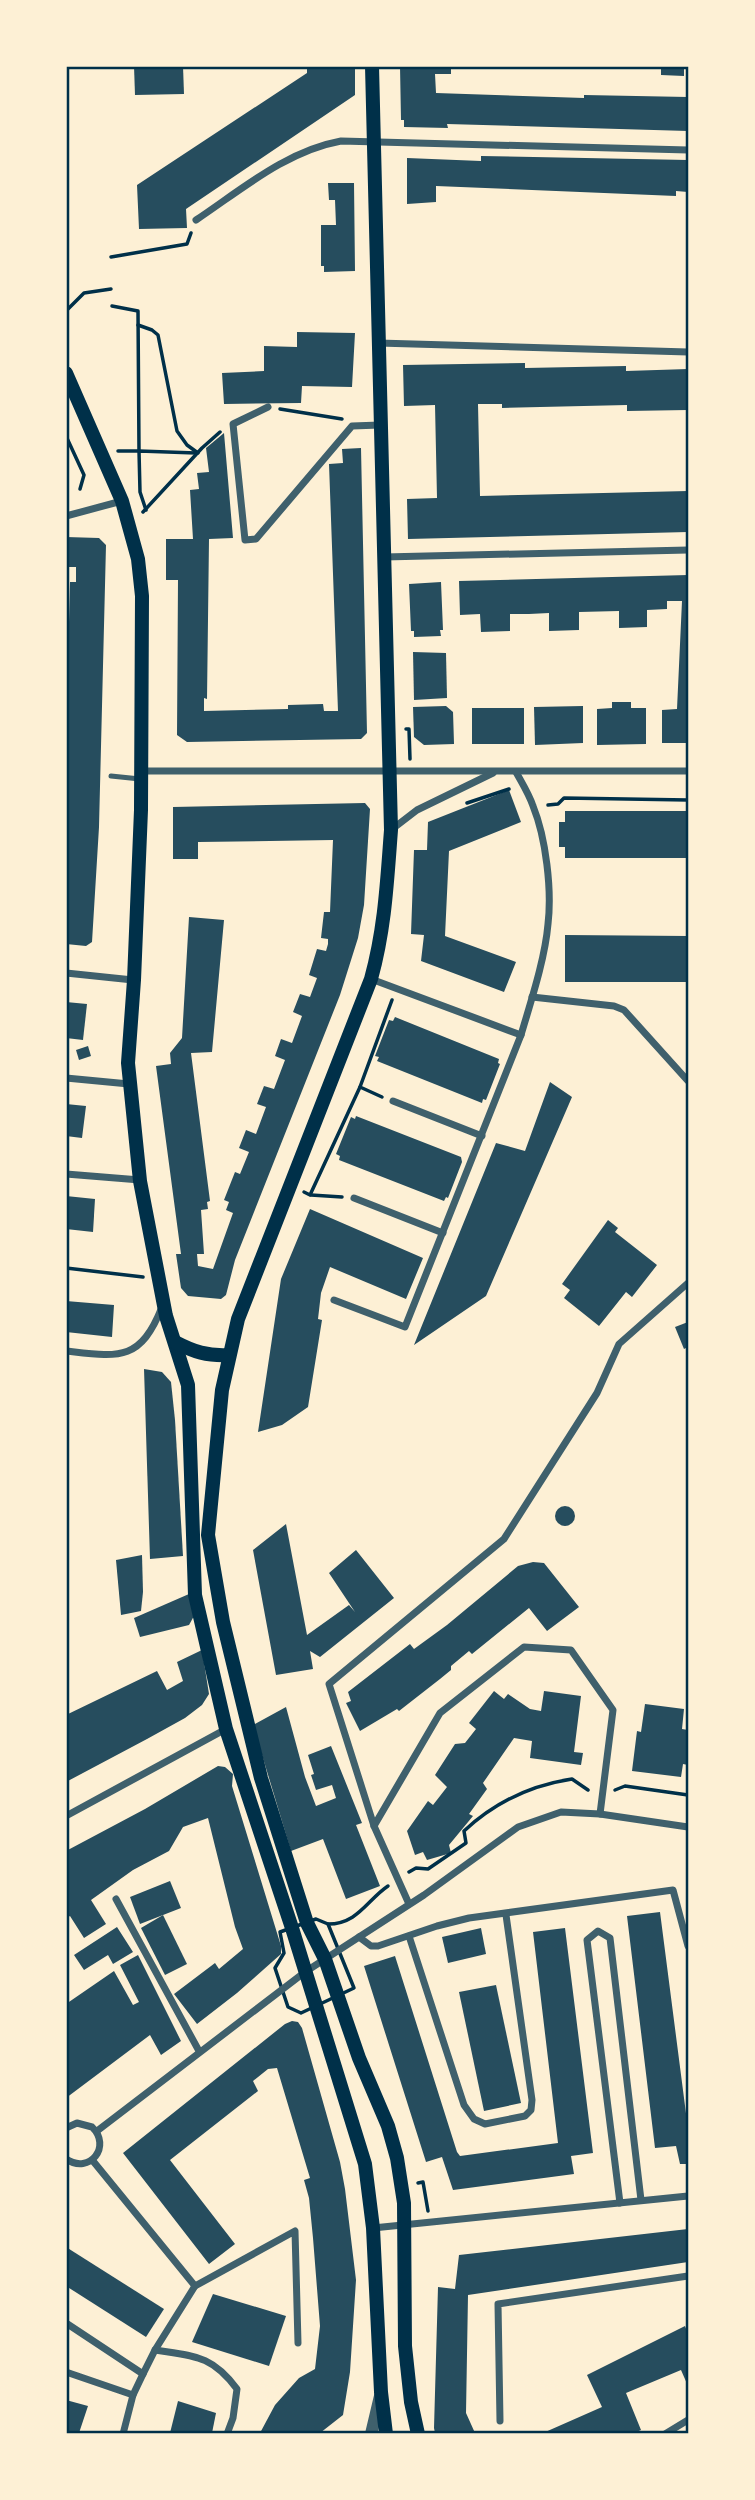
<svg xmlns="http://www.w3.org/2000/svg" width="755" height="2500" viewBox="0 0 755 2500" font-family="'Public Sans',sans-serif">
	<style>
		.building { fill: #264d5e }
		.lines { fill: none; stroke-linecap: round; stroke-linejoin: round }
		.path { stroke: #003049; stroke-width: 3.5 }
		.service { stroke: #3f606c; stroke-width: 5 }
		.minor { stroke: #3f606c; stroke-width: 7 }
		.tertiary { stroke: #3f606c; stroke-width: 12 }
		.secondary { stroke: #003049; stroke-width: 14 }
		.neatline { fill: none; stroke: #003049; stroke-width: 2.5 }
	</style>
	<rect width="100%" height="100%" fill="#fdf0d5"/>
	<g class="building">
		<polygon points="134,66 183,66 184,94 135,95"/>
		<polygon points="307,66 355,66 355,95 186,209 187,228 139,229 137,185 307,73"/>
		<polygon points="400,66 451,66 451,74 435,74 436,93 584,98 584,95 688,97 688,131 447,124 448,128 404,127 404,120 401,120"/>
		<polygon points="661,66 684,66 684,76 661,75"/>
		<polygon points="481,156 688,160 688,192 676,191 676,196 436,186 436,202 407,204 407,158 481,161"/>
		<polygon points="328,183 354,183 355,271 324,272 324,266 321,266 321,225 336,225 335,200 329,200"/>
		<polygon points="297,332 355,333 352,387 302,386 301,403 224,404 222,373 264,371 264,346 297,347"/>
		<polygon points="525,363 525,368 626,366 626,371 688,369 688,410 627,411 627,405 502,408 502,404 478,404 480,496 688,491 688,532 408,539 407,499 437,498 435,405 404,406 403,365"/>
		<polygon points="224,433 233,538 209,539 207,699 204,698 204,711 288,709 288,705 323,704 324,711 338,711 329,464 343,463 342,449 361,448 367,733 361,739 187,742 177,735 178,580 166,580 166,539 193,539 190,490 199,489 197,473 209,472 206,448"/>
		<polygon points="66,537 99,538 106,545 99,827 92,942 86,946 66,944 66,743 70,582 76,582 76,567 66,567"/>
		<polygon points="688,575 688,743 662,743 662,710 677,709 682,601 667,601 667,609 647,610 647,627 619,628 619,611 579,612 579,630 549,631 549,613 529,614 510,614 510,631 481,632 480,614 460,615 459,581"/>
		<polygon points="441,582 443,630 440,630 441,636 414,637 414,631 411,631 409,584"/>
		<polygon points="413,652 446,653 447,698 414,700"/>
		<polygon points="612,702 631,702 631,708 646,708 646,744 597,745 597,709 612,708"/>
		<polygon points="446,706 453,712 454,744 424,745 414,737 413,707"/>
		<polygon points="583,706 583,743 535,745 534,707"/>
		<rect x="472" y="708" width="52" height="36"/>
		<polygon points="509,790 521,822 449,851 445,936 516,962 504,992 421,961 424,935 411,934 414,850 427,850 428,822"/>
		<polygon points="365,803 370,809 364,905 358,938 340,995 235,1260 226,1295 221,1299 188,1296 181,1288 176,1254 181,1254 156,1066 171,1064 170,1053 182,1038 189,917 224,920 212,1052 191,1053 210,1201 207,1202 208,1209 201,1210 204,1254 197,1254 198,1266 213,1269 233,1213 226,1210 229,1202 224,1200 235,1172 240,1174 249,1152 239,1148 246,1130 256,1134 266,1107 257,1104 264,1086 274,1089 285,1060 275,1056 281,1039 292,1043 302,1016 293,1012 300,994 310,997 317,978 309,975 317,949 326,951 328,944 328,939 321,938 324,912 330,912 333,840 198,842 198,859 173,859 173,807"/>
		<polygon points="565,811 688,811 688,858 565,858 565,847 559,847 559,822 565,822"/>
		<polygon points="565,935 688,936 688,982 565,982"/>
		<polygon points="66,1002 87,1004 83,1040 66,1038"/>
		<polygon points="395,1017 499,1059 498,1063 500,1064 486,1100 483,1099 482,1103 377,1061 379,1057 375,1056 389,1020 393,1021"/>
		<polygon points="88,1046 91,1056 79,1060 76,1050"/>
		<polygon points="550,1082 572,1097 486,1296 414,1345 496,1143 525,1151"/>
		<polygon points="66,1104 86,1106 82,1138 66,1136"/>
		<polygon points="356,1116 461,1157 462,1162 448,1198 446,1197 444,1201 339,1160 340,1156 336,1154 351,1117 355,1119"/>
		<polygon points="66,1196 95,1199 93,1232 66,1229"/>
		<polygon points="310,1209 423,1258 406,1299 330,1267 321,1293 318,1319 322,1320 308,1407 282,1425 258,1432 281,1279"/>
		<polygon points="608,1220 618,1228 615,1232 657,1265 632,1297 626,1292 599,1326 564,1298 570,1290 562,1284"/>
		<polygon points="66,1301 114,1305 112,1337 66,1332"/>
		<polygon points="688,1322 688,1347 684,1349 675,1327"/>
		<polygon points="144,1369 162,1372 171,1382 175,1420 183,1556 150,1559"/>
		<circle cx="565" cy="1516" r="10"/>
		<polygon points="286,1524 307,1635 349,1605 355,1612 329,1573 356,1550 394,1598 320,1657 310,1651 313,1669 276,1675 253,1550"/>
		<polygon points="142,1555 143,1592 141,1611 121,1615 116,1560"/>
		<polygon points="533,1562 544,1563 579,1607 547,1631 529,1608 472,1654 469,1651 451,1666 451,1670 440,1679 399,1711 397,1709 360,1731 346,1703 351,1701 348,1692 410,1644 414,1649 447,1625 518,1566"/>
		<polygon points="189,1594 194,1616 189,1625 140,1637 134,1618"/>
		<polygon points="202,1650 209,1694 202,1705 185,1718 147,1739 66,1782 66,1715 157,1671 167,1690 183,1681 177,1662"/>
		<polygon points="494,1691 504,1699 508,1694 530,1709 541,1711 544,1691 581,1696 574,1752 583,1753 581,1765 530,1758 532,1741 514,1738 483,1783 487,1789 469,1814 473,1816 449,1845 451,1853 427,1860 423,1852 415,1855 407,1831 428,1801 433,1805 447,1787 435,1775 455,1744 465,1743 476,1729 469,1723"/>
		<polygon points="645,1704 684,1709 682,1729 688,1730 688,1765 683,1764 681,1777 632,1771 637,1731 641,1732"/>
		<polygon points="286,1707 305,1777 316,1806 336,1798 332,1785 316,1790 311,1775 314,1774 308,1755 331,1746 362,1823 356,1825 380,1886 346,1899 323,1839 291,1851 253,1725"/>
		<polygon points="218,1766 225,1767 233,1774 232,1786 281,1946 281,1954 237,1993 197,2024 174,1994 215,1963 219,1969 243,1949 235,1927 208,1818 183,1827 169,1851 133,1870 91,1900 106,1924 84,1938 70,1916 66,1918 66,1851 145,1809"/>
		<polygon points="170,1881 181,1908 140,1924 130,1897"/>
		<polygon points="660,1912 688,2129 688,2164 680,2164 676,2146 655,2148 627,1916"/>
		<polygon points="163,1915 187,1964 165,1975 141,1928"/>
		<polygon points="117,1927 133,1952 113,1964 108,1955 84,1970 74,1955"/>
		<polygon points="481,1928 486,1954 448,1963 442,1937"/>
		<polygon points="565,1928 593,2153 571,2156 574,2174 453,2190 442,2157 426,2162 364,1966 395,1956 457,2152 460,2156 558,2143 533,1932"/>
		<polygon points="138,1955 181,2041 161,2055 150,2035 66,2098 66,2004 114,1971 133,2005 139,2002 120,1965"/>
		<polygon points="496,1985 521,2103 484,2111 459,1992"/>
		<polygon points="292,2021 298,2022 302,2028 340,2162 345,2189 356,2280 350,2372 343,2415 320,2433 260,2433 275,2405 299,2378 315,2369 320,2326 313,2238 309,2198 304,2180 310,2178 277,2068 268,2069 253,2081 258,2091 170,2160 235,2244 209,2264 123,2153 285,2024"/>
		<polygon points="688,2229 688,2262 468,2295 466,2413 475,2433 435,2433 434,2428 438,2287 455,2289 459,2255"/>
		<polygon points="66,2247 164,2309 146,2337 66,2286"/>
		<polygon points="213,2294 286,2316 269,2366 192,2342"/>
		<polygon points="685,2326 688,2334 688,2386 681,2370 626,2393 641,2430 634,2433 543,2433 602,2407 587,2375"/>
		<polygon points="66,2400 88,2406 79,2433 66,2433"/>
		<polygon points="178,2401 216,2413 212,2433 170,2433"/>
	</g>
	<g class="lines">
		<g class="path">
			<polyline points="111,257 187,244 191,233"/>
			<polyline points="112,306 138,311 139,451 118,451"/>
			<polyline points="66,311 84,293 111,289"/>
			<polyline points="138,325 152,330 158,335 177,431 187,445 198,453"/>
			<polyline points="280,409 342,419"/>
			<polyline points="66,436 84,475 80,489"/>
			<polyline points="146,510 140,492 139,451 196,453"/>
			<polyline points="143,512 202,448 220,432"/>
			<polyline points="406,729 409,729 410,759"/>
			<polyline points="467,803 509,789"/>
			<polyline points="548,805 558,804 564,798 688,800"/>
			<polyline points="360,1087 392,1000"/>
			<polyline points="304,1192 310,1195 360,1087 382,1097"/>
			<polyline points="311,1195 342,1197"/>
			<polyline points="66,1268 143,1277"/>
			<polyline points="615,1790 625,1786 688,1795"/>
			<path d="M 409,1872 L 416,1868 L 428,1869 L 466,1843 L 464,1831 C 494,1803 532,1785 572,1779 L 588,1790"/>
			<polygon points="316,1919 328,1924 354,1988 301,2013 288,2007 275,1968 284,1953 280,1932"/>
			<path d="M 328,1924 C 358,1924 367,1900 388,1886"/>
			<polyline points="418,2183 423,2182 428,2211"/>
		</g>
		<polyline class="service" points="111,776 140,779"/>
		<g class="minor">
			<path d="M 196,220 C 241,190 286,151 341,141 L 688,150"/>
			<polyline points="378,343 688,352"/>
			<polyline points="268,407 233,424 245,540 256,539 352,426 380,425"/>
			<polyline points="66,516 122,501"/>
			<polyline points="384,557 688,550"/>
			<polyline points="142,771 688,771"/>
			<polyline points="391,830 417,810 493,773"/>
			<polyline points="66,973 133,980"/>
			<polyline points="371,979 521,1035"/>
			<polyline points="532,997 614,1006 624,1010 688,1081"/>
			<polyline points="66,1078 129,1084"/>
			<polyline points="393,1101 482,1136"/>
			<polyline points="66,1174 140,1180"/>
			<polyline points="354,1198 443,1233"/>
			<path d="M 334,1300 L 405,1327 L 521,1035 C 531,1001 545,959 548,924 C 552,890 546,838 533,806 C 529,794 522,783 516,772"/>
			<path d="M 66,1351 C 119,1357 140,1362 162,1307"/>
			<polyline points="66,1816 226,1729"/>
			<polyline points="374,1826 440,1713 524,1647 571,1650 613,1710 600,1814"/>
			<polyline points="116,1899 199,2051"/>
			<polyline points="409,1904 374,1826 329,1684 504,1539 597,1393 619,1344 688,1283"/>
			<polyline points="409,1936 464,2105 474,2119 485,2124 525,2116 531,2110 532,2100 506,1915"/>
			<polyline points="359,1937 371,1946 378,1946 437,1926 469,1918 673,1890 688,1946"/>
			<path d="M 66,2128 L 77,2123 L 92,2127 C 112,2146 90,2175 66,2159"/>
			<polyline points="97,2131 305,1972 424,1895 518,1827 561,1812 600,1814 688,1827"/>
			<polyline points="93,2161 195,2286"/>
			<polyline points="620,2203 587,1940 598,1931 610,1938 641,2200"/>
			<polyline points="373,2228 688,2196"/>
			<polyline points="66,2323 143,2374"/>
			<path d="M 155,2350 C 194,2356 212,2355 237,2389 L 233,2418 L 227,2434"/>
			<polyline points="66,2372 133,2395"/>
			<polyline points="500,2421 498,2304 688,2276"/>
			<polyline points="123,2434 133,2395 143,2374 155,2350 195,2286 295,2231 298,2343"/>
			<polyline points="665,2434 688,2420"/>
		</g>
		<polyline class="tertiary" points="371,2434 380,2396"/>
		<g class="secondary">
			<path d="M 372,66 L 391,830 C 387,882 385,928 371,979 L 238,1319 L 222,1390 L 208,1535 L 223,1622 L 261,1778 L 307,1923 L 325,1959 L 359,2058 L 388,2126 L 397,2158 L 404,2203 L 405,2346 L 411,2402 L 418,2434"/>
			<polyline points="66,373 122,501 138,559 142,596 141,810 134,980 128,1063 140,1181 166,1316 188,1385 195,1595 226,1729 292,1928 365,2164 373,2228 381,2392 386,2434"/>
			<path d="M 175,1342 C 194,1352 207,1356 229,1355"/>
		</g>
	</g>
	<rect width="755" height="2500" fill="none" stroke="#fdf0d5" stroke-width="136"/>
	<rect x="68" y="68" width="619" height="2364" class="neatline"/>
</svg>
